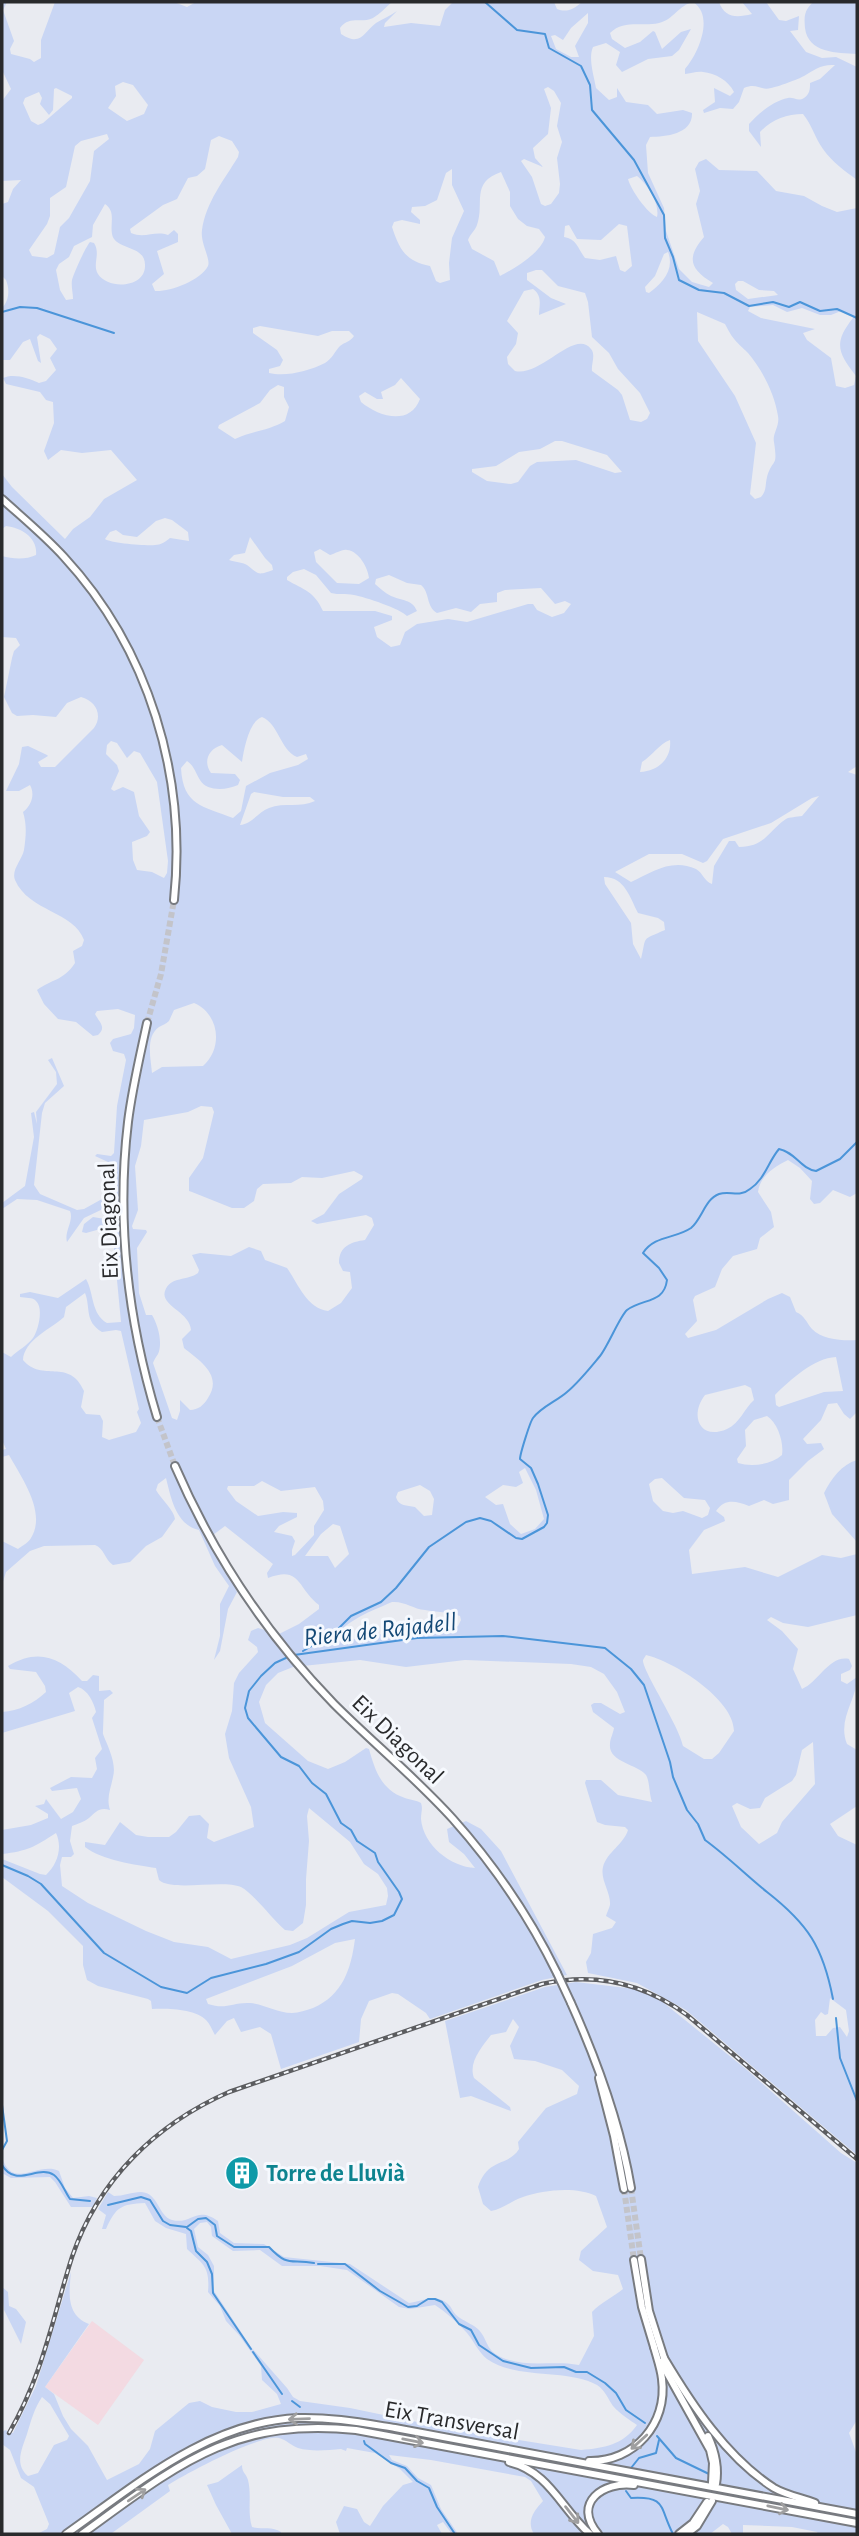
<svg xmlns="http://www.w3.org/2000/svg" width="859" height="2536" viewBox="0 0 859 2536" font-family="'Alegreya Sans',sans-serif">
	<style>
		.industrial { fill: #f3dae2 }
		.green { fill: #c9d6f4; fill-rule: evenodd }
		.lines { fill: none; stroke-linecap: round; stroke-linejoin: round }
		.stream { stroke: #4b95d9; stroke-width: 2 }
		.trunk-tunnel { stroke: #c3c4ca; stroke-width: 6; stroke-dasharray: 6 3; stroke-linecap: butt }
		.trunk-casing { stroke: #787b80; stroke-width: 10 }
		.motorway-casing { stroke: #787b80; stroke-width: 10 }
		.trunk { stroke: #fff; stroke-width: 6 }
		.motorway { stroke: #fff; stroke-width: 6 }
		.rail-casing { stroke: #5c5d60; stroke-width: 4.5 }
		.rail { stroke: #f6f9fe; stroke-width: 2; stroke-dasharray: 5; stroke-linecap: butt }
		.trunk-bridge-casing { stroke: #787b80; stroke-width: 10; stroke-linecap: butt }
		.trunk-bridge { stroke: #fff; stroke-width: 6 }
		.oneway { stroke: #9f9fa0 }
		.labels { text-anchor: middle; stroke-width: 6; stroke-linejoin: round; paint-order: stroke }
		.street-label { font-size: 24px; fill: #292a2c; stroke: #f6f9fe }
		.culture-label { font-size: 24px; font-weight: bold; fill: #0d838f; stroke: #f6f9fe; text-anchor: start }
		.water-label { font-size: 26px; font-style: italic; fill: #144976; stroke: #f6f9fe }
	</style>
	<rect width="100%" height="100%" fill="#e9ebf1"/>
	<polygon class="industrial" points="92,2321 144,2360 98,2425 45,2387"/>
	<g class="green">
		<path d="M 2,2 L 7,2 L 3,10 L 14,41 L 10,49 L 11,54 L 30,59 L 34,62 L 41,58 L 41,40 L 55,2 L 174,2 L 187,7 L 196,2 L 392,2 C 386,7 380,14 373,18 C 361,24 350,15 340,28 L 341,34 C 361,47 363,33 376,23 C 382,19 390,16 397,11 L 385,23 L 384,27 L 411,23 L 440,26 L 445,10 L 453,2 L 554,2 L 557,9 C 567,13 574,9 582,2 L 719,2 C 725,18 736,18 752,14 L 742,2 L 766,2 L 779,20 L 786,21 L 799,16 L 798,30 L 790,31 L 806,52 L 822,58 L 836,57 L 857,67 L 857,180 C 845,171 832,162 823,149 C 815,138 812,125 803,114 C 786,114 771,120 760,132 L 761,147 L 749,131 L 749,124 C 759,113 773,101 788,98 C 794,97 798,102 804,98 C 810,94 810,89 810,83 L 820,79 L 835,65 C 821,64 814,70 804,76 C 799,79 777,87 771,88 C 760,91 757,82 744,88 L 739,102 L 733,109 L 720,108 L 704,113 L 703,110 L 715,102 L 714,88 L 730,96 L 734,92 C 729,81 715,73 703,72 C 697,71 690,74 685,74 L 685,69 C 698,54 715,16 693,2 C 679,5 673,20 659,23 C 642,27 624,19 610,33 L 612,39 L 625,48 L 640,42 L 653,31 L 655,32 L 662,49 L 681,32 L 691,29 L 679,50 L 672,56 L 648,59 L 622,72 L 616,65 L 620,52 L 606,43 L 593,47 C 588,58 594,76 596,88 L 609,100 L 617,97 L 617,88 L 626,102 L 648,105 L 657,114 L 683,110 L 692,113 C 693,134 666,137 650,137 L 646,145 L 648,173 L 664,208 L 666,231 L 679,269 L 692,282 L 709,287 L 713,283 C 690,269 686,258 704,237 L 696,204 L 700,191 L 695,169 L 699,162 L 706,159 L 719,170 L 757,171 L 776,191 L 804,196 L 822,206 L 837,212 L 857,208 L 857,766 L 848,772 L 857,775 L 857,1193 L 850,1197 L 833,1190 L 820,1203 L 814,1204 L 810,1199 L 812,1181 L 800,1168 L 788,1160 C 774,1167 760,1176 758,1192 L 771,1212 L 774,1227 L 760,1238 L 757,1249 L 733,1256 L 722,1269 L 715,1287 L 695,1296 L 693,1300 L 697,1321 L 685,1334 L 688,1338 L 716,1330 L 768,1299 L 782,1293 L 790,1297 L 796,1312 C 805,1316 806,1322 812,1329 C 822,1340 844,1341 857,1340 L 856,1413 L 850,1419 L 844,1414 L 837,1403 L 828,1404 L 821,1420 L 803,1439 L 807,1444 L 821,1443 L 824,1449 L 808,1461 L 789,1480 L 789,1500 L 773,1504 L 764,1500 L 749,1506 C 736,1501 725,1498 716,1511 L 724,1517 L 725,1521 L 704,1530 L 689,1550 L 692,1574 L 745,1567 L 778,1577 L 822,1555 L 841,1558 L 857,1554 L 857,1615 L 808,1627 L 783,1623 L 771,1617 L 767,1620 L 782,1631 L 798,1649 L 793,1669 L 802,1689 C 818,1683 829,1655 849,1659 L 852,1666 L 850,1670 L 841,1674 L 841,1681 L 847,1684 L 857,1677 C 857,1700 837,1719 847,1744 L 857,1750 L 857,1806 L 830,1824 L 838,1836 L 857,1845 L 857,2155 L 686,2010 L 637,1983 L 588,1973 L 586,1962 L 591,1953 L 593,1934 L 612,1928 L 616,1922 L 606,1916 C 607,1912 609,1909 610,1905 C 611,1892 600,1880 603,1867 C 607,1852 624,1844 628,1830 L 625,1827 L 605,1825 L 597,1822 L 585,1783 L 586,1780 L 601,1780 L 618,1795 L 652,1802 C 649,1794 650,1782 646,1775 C 637,1764 608,1762 610,1744 C 610,1739 613,1734 614,1728 L 593,1712 L 591,1705 L 594,1703 L 601,1703 L 620,1714 L 625,1712 L 617,1692 L 604,1674 L 591,1667 L 571,1664 L 465,1660 L 406,1667 L 360,1660 L 293,1667 L 278,1673 L 266,1685 L 259,1702 L 265,1723 L 308,1761 L 328,1769 L 345,1762 L 366,1748 L 369,1749 C 375,1770 381,1790 405,1798 C 411,1800 416,1800 421,1803 C 423,1809 421,1812 421,1819 C 423,1845 451,1867 475,1868 L 464,1854 L 449,1842 L 447,1829 L 466,1821 L 481,1829 L 501,1851 L 567,1975 L 542,1980 L 430,2019 L 426,2013 L 398,1994 L 392,1993 L 369,2001 L 361,2019 L 359,2042 L 281,2069 L 271,2034 L 260,2027 L 241,2032 L 234,2018 L 227,2021 L 215,2035 C 212,2030 210,2024 206,2020 C 196,2009 167,2008 152,2009 L 151,2001 L 148,1999 L 98,1986 L 87,1980 L 83,1965 L 83,1946 L 48,1911 L 2,1877 L 2,1859 L 40,1874 L 46,1875 C 57,1865 63,1848 56,1833 C 34,1847 28,1851 2,1854 L 2,1830 L 31,1825 L 48,1818 L 48,1814 L 35,1806 L 44,1804 L 46,1799 L 61,1819 L 73,1812 L 81,1799 L 77,1788 L 52,1791 L 50,1788 L 71,1777 L 92,1778 L 97,1769 L 95,1758 L 102,1749 L 92,1718 L 96,1712 C 94,1703 88,1690 78,1687 L 69,1693 L 75,1711 L 2,1733 L 2,1712 C 19,1711 34,1703 46,1692 L 45,1686 L 36,1672 L 10,1669 L 8,1666 C 38,1648 60,1657 82,1681 L 87,1681 L 93,1675 L 99,1676 L 99,1691 L 110,1690 L 113,1693 L 104,1700 C 104,1705 103,1732 103,1734 C 107,1745 117,1763 113,1777 C 111,1788 106,1798 110,1810 C 99,1807 96,1812 89,1818 C 84,1822 77,1824 72,1826 L 70,1841 L 74,1854 L 71,1857 L 62,1857 L 60,1865 L 62,1886 L 88,1903 L 146,1931 L 174,1942 L 208,1947 L 231,1959 L 290,1945 L 307,1938 L 349,1912 L 386,1905 L 388,1896 L 387,1888 L 378,1874 L 364,1864 L 350,1842 L 309,1808 L 307,1816 L 309,1841 L 306,1879 L 306,1905 L 303,1923 L 293,1931 L 285,1930 C 273,1920 253,1893 241,1887 C 222,1879 172,1892 159,1880 L 156,1868 C 136,1865 101,1860 85,1847 L 85,1842 L 105,1845 L 120,1822 L 136,1835 L 148,1837 L 169,1837 L 176,1832 L 189,1816 L 200,1815 L 209,1824 L 207,1838 L 214,1842 L 254,1827 L 251,1807 L 229,1758 L 225,1734 L 232,1711 L 234,1683 L 239,1673 L 258,1652 L 257,1647 L 248,1640 L 251,1631 L 258,1628 L 279,1634 L 299,1624 L 319,1609 L 319,1605 C 297,1588 301,1565 268,1578 L 267,1573 L 273,1564 L 225,1526 L 209,1538 L 222,1568 L 230,1577 L 237,1592 L 228,1609 L 220,1651 L 214,1660 L 220,1636 L 220,1604 L 229,1586 L 215,1566 L 199,1530 C 176,1525 171,1498 166,1478 L 158,1484 L 156,1490 C 161,1499 174,1510 175,1519 L 162,1537 L 146,1546 L 130,1562 L 113,1565 C 105,1560 104,1548 95,1545 L 44,1546 L 30,1551 L 6,1572 L 2,1585 L 2,1541 L 18,1549 C 22,1546 29,1542 31,1538 C 47,1512 21,1477 9,1455 L 2,1457 L 2,1450 L 6,1449 L 2,1440 L 2,1352 L 11,1357 C 18,1350 27,1346 33,1338 C 38,1331 44,1308 36,1301 C 33,1297 25,1298 20,1297 L 20,1294 L 30,1292 L 58,1298 L 86,1279 C 94,1293 91,1314 107,1323 L 121,1322 L 113,1238 L 110,1232 L 104,1228 L 86,1233 L 82,1232 L 84,1224 L 93,1217 L 111,1220 L 105,1208 L 84,1218 L 67,1242 C 64,1231 74,1221 70,1211 L 37,1200 L 17,1199 L 2,1209 L 2,1203 L 25,1186 L 34,1137 L 31,1113 L 34,1112 L 37,1124 L 36,1112 L 57,1084 L 56,1072 L 48,1060 L 52,1058 L 64,1086 L 45,1103 L 42,1113 L 34,1185 L 40,1194 L 77,1210 L 84,1209 L 102,1199 L 108,1162 L 95,1156 L 97,1154 L 111,1156 L 114,1153 L 117,1106 L 126,1060 L 124,1054 L 113,1051 L 110,1043 L 113,1039 L 131,1034 L 134,1028 L 135,1015 L 118,1009 L 97,1011 L 95,1014 C 99,1022 107,1027 98,1035 L 93,1036 L 76,1022 L 58,1019 L 44,1004 L 37,990 C 52,979 63,981 75,963 L 73,951 L 82,946 L 84,940 C 74,911 29,912 15,880 C 11,870 22,860 24,850 C 26,836 27,825 23,812 C 32,805 35,794 30,785 L 19,791 L 6,791 L 19,764 L 22,747 L 28,746 L 47,755 L 48,756 L 38,762 L 41,767 L 55,767 L 94,728 C 103,715 96,701 81,697 L 67,703 L 56,717 L 33,715 L 17,716 L 12,713 L 4,697 L 12,658 L 14,651 L 20,645 L 16,638 L 2,637 L 2,556 C 12,559 26,560 36,555 C 38,538 22,528 6,526 L 2,529 L 2,474 L 12,487 L 65,539 L 73,529 L 90,517 L 104,499 L 137,480 L 111,450 L 82,453 L 61,450 L 48,460 L 44,451 L 54,423 L 53,402 L 46,400 L 40,392 L 6,384 L 3,378 C 13,373 29,378 39,383 L 46,381 L 56,370 L 50,358 L 57,349 L 50,339 L 40,334 L 37,337 L 41,363 L 38,361 L 30,339 L 23,342 L 10,360 L 2,360 L 2,308 C 9,301 10,290 6,280 L 2,276 L 2,204 L 8,202 L 13,189 L 21,180 L 2,181 L 2,101 L 11,89 L 2,70 ZM 588,13 L 588,23 L 575,46 L 579,57 L 571,57 L 556,49 L 551,36 L 555,35 L 563,40 L 571,28 ZM 123,82 L 133,85 L 148,105 L 144,114 L 127,121 L 108,108 L 116,96 L 115,86 ZM 548,87 L 554,91 L 561,103 L 557,126 L 562,142 L 557,158 L 560,184 L 559,193 L 551,204 L 545,206 L 541,204 L 532,177 L 521,161 L 524,159 L 543,167 L 535,158 L 533,148 L 548,134 L 551,108 L 544,89 ZM 56,88 L 72,96 L 72,98 L 43,123 L 38,125 L 31,121 L 23,103 L 25,98 L 39,92 L 42,98 L 40,104 L 49,115 L 53,110 L 54,89 ZM 107,134 L 109,139 L 94,151 L 90,181 L 69,218 L 60,227 L 54,254 L 47,258 L 32,256 L 29,250 L 47,224 L 50,216 L 50,198 L 66,187 L 75,146 L 81,141 ZM 219,136 L 232,141 L 239,152 L 238,157 C 224,180 206,202 202,230 C 200,243 211,259 208,266 C 200,281 169,292 155,291 L 152,284 L 164,274 L 157,251 L 178,242 L 178,234 L 174,230 L 168,235 C 155,230 145,239 131,233 L 130,229 L 163,205 L 177,199 L 188,178 L 197,176 L 205,169 L 211,140 ZM 452,169 L 452,185 L 464,211 L 452,238 L 449,263 L 450,280 L 440,283 L 436,281 L 430,266 C 406,261 400,251 392,227 L 394,222 L 402,220 L 420,224 L 420,220 L 411,212 L 412,207 L 425,206 L 437,200 L 446,173 ZM 501,172 L 510,192 L 510,206 L 518,219 L 527,226 L 539,229 L 545,237 C 541,253 514,269 500,276 L 494,261 L 472,249 L 468,240 C 470,234 475,231 477,225 C 485,203 470,183 501,172 ZM 637,176 C 648,185 660,204 657,217 C 647,213 631,190 628,179 ZM 105,204 C 116,212 110,222 112,234 C 115,251 146,244 145,266 C 145,288 108,290 98,274 C 92,264 101,254 94,243 L 90,242 C 86,246 73,275 72,280 C 71,286 73,293 73,299 L 66,300 L 60,290 L 56,270 L 59,264 L 69,257 L 74,246 L 92,237 L 93,225 ZM 619,224 L 627,226 L 632,266 L 625,272 L 620,270 L 616,256 L 600,260 L 585,258 C 578,249 577,239 564,237 L 565,226 L 569,225 L 577,239 L 601,240 ZM 668,252 C 675,270 662,283 649,293 L 646,292 L 645,287 L 655,276 L 664,254 ZM 536,270 L 542,270 L 558,286 L 585,293 L 588,302 L 592,337 L 609,353 L 618,369 L 640,393 L 650,413 L 647,419 L 641,422 L 630,420 L 622,395 L 618,390 L 592,371 C 591,364 596,355 591,349 C 575,328 541,377 515,371 L 508,364 L 507,357 L 516,344 L 518,333 L 507,321 L 524,291 L 533,289 C 543,296 539,306 539,315 L 566,304 L 551,298 L 527,280 L 527,273 ZM 738,281 L 743,281 L 759,290 L 774,291 L 778,295 L 748,299 L 736,290 L 735,284 ZM 773,305 L 787,312 L 802,308 L 820,315 L 831,315 L 841,311 L 852,315 L 853,318 C 833,343 838,353 856,376 L 854,385 L 845,388 L 836,386 L 831,358 L 807,340 L 803,333 L 815,329 L 761,318 L 748,311 L 750,307 ZM 697,312 L 725,324 C 733,340 736,341 748,353 C 762,369 775,395 778,416 C 780,426 772,434 774,442 C 778,469 773,457 767,477 C 765,485 767,490 761,497 L 755,499 L 750,494 L 756,443 L 735,396 L 698,341 ZM 260,326 L 318,336 L 332,331 L 349,331 L 354,336 C 350,342 345,342 340,346 C 335,351 332,359 325,363 C 309,371 286,377 269,373 L 269,369 L 280,366 L 283,360 L 277,350 L 253,333 L 253,328 ZM 401,378 L 420,399 C 410,426 379,417 361,402 L 359,396 L 365,392 L 377,399 L 383,399 L 381,392 L 395,385 ZM 278,385 L 284,387 L 284,397 L 289,407 L 285,421 C 268,431 252,431 235,439 L 218,428 L 219,425 L 260,403 L 270,390 ZM 555,441 L 562,441 L 607,455 L 622,472 L 615,473 L 576,460 L 537,462 L 530,466 L 518,482 L 511,484 L 487,481 L 472,472 L 472,469 L 496,466 L 519,452 L 540,449 ZM 165,518 L 172,520 L 188,532 L 189,541 L 170,538 C 165,542 161,545 155,545 C 146,546 110,543 105,539 L 110,532 L 116,530 L 123,535 L 137,537 L 156,521 ZM 250,537 L 265,558 L 272,565 L 273,570 C 257,576 259,574 247,565 C 242,562 235,562 229,560 L 234,555 L 245,553 ZM 320,549 L 330,555 C 335,554 342,549 347,550 C 359,551 368,568 369,578 L 359,584 L 337,583 L 316,562 L 314,552 ZM 304,569 L 316,575 L 331,593 C 339,595 345,593 354,595 C 365,597 401,609 407,616 L 417,611 C 412,599 402,601 391,596 C 385,593 380,588 375,584 L 376,579 L 389,575 L 407,583 L 421,585 C 430,592 426,607 437,613 L 456,608 L 471,612 L 480,604 L 497,602 L 497,593 L 505,590 L 541,588 L 555,604 L 565,601 L 571,604 L 564,613 L 552,617 L 537,610 L 533,604 L 528,604 L 467,622 L 448,619 L 417,624 L 405,632 L 400,645 L 391,647 L 377,637 L 374,627 L 392,620 L 392,616 L 375,611 L 323,611 C 314,591 304,590 287,580 L 287,577 L 293,572 ZM 262,717 C 279,724 280,750 297,757 L 306,754 L 308,759 L 298,765 L 270,773 L 246,786 L 241,811 L 233,818 C 203,806 183,806 181,768 L 187,761 C 195,767 195,772 200,780 C 207,792 227,790 238,785 L 240,780 L 235,774 L 211,773 C 203,762 208,749 222,745 L 242,762 C 244,749 249,721 262,717 ZM 670,740 C 672,759 658,771 640,772 L 642,762 C 652,756 659,744 670,740 ZM 111,741 L 117,743 L 127,758 L 134,751 L 140,753 L 157,782 L 168,861 L 167,873 L 164,878 L 152,872 L 137,870 L 133,860 L 132,842 L 147,836 L 150,832 L 139,816 L 134,792 L 123,787 L 114,791 L 111,789 L 119,771 L 117,765 L 106,754 L 107,745 ZM 254,792 L 283,797 L 310,797 L 315,801 C 301,808 284,802 269,808 C 258,812 252,824 240,825 L 251,794 ZM 819,796 L 802,816 C 797,817 789,817 786,819 C 767,832 765,847 739,847 L 735,841 L 729,841 L 714,866 L 712,884 C 704,881 703,873 696,869 C 672,858 652,872 631,882 L 615,872 L 649,854 L 682,854 L 703,863 L 707,861 L 723,839 L 771,823 L 812,798 ZM 604,877 C 625,877 630,898 638,913 L 658,918 L 664,922 L 665,930 C 640,941 647,935 641,959 L 633,944 L 631,923 L 605,884 ZM 194,1003 C 220,1014 223,1049 203,1066 L 162,1067 L 152,1073 C 151,1059 145,1037 159,1027 C 162,1025 166,1024 169,1021 L 174,1010 ZM 201,1106 L 212,1107 L 214,1112 L 203,1158 L 189,1178 L 189,1191 L 192,1192 L 232,1208 L 244,1208 L 254,1201 L 257,1189 L 263,1184 L 291,1183 L 302,1177 L 322,1178 L 354,1171 L 363,1176 L 362,1179 L 339,1194 L 324,1214 L 311,1221 L 317,1224 L 366,1215 L 372,1218 L 374,1225 L 365,1240 C 351,1242 339,1246 339,1263 L 343,1271 L 350,1272 L 352,1288 L 341,1303 L 328,1311 C 306,1308 298,1283 287,1268 L 265,1260 L 261,1251 L 249,1247 L 231,1256 L 200,1253 L 192,1255 L 199,1270 L 198,1273 C 188,1281 170,1276 165,1291 C 160,1306 190,1312 191,1330 L 182,1339 L 184,1348 C 200,1361 223,1375 208,1398 C 204,1405 198,1410 190,1410 L 180,1400 L 180,1411 L 177,1420 L 172,1418 L 153,1363 C 154,1360 156,1357 158,1354 C 163,1343 158,1325 152,1315 L 146,1315 L 139,1293 L 137,1248 L 147,1232 L 146,1230 L 133,1229 L 132,1226 L 138,1210 L 135,1166 L 141,1146 L 144,1120 L 188,1112 ZM 85,1293 C 91,1308 84,1321 102,1332 L 116,1330 L 121,1331 L 139,1409 L 137,1412 L 141,1423 L 136,1432 L 109,1440 L 102,1437 L 103,1421 L 100,1415 L 86,1414 L 81,1407 L 84,1391 C 69,1357 42,1383 23,1360 C 24,1340 51,1329 64,1317 L 66,1307 ZM 836,1357 L 843,1391 L 824,1392 L 779,1407 L 776,1405 L 775,1395 C 790,1380 814,1358 836,1357 ZM 745,1385 L 751,1388 L 754,1400 C 744,1409 740,1423 727,1429 C 700,1441 689,1416 705,1395 ZM 767,1416 C 778,1423 784,1443 782,1455 C 771,1465 751,1467 738,1463 L 737,1459 L 746,1446 L 745,1430 L 754,1420 ZM 525,1468 L 536,1490 L 544,1519 L 535,1529 L 521,1534 L 510,1524 L 503,1504 L 496,1505 L 485,1497 L 503,1485 L 516,1487 L 523,1483 L 519,1472 ZM 662,1478 L 684,1498 L 705,1500 L 710,1508 L 708,1515 L 702,1518 L 683,1511 L 673,1513 L 663,1511 L 653,1501 L 649,1484 L 655,1479 ZM 262,1481 L 281,1491 L 315,1487 L 323,1501 L 324,1510 L 314,1526 L 314,1535 L 295,1555 L 292,1556 L 292,1550 L 295,1541 L 292,1536 L 274,1532 L 279,1526 L 297,1517 L 297,1513 L 283,1512 L 258,1516 L 236,1501 L 227,1489 L 228,1486 L 254,1486 ZM 420,1485 L 430,1491 L 434,1499 L 432,1515 L 424,1516 L 415,1507 C 407,1505 399,1507 396,1497 L 398,1492 ZM 333,1524 L 340,1526 L 349,1554 L 335,1568 L 328,1556 L 305,1556 L 321,1534 ZM 392,1602 C 405,1601 413,1609 425,1610 C 437,1612 448,1612 460,1616 L 461,1620 L 458,1626 L 451,1629 L 393,1631 L 370,1637 L 334,1642 L 332,1639 C 349,1619 369,1612 392,1602 ZM 646,1655 C 673,1661 734,1699 734,1731 L 719,1753 L 712,1759 L 704,1759 L 683,1746 C 680,1727 642,1670 643,1660 C 644,1658 645,1657 646,1655 ZM 813,1742 L 815,1784 L 782,1822 L 777,1833 L 759,1844 L 741,1827 L 732,1806 L 737,1803 L 750,1809 L 760,1808 L 765,1798 L 792,1781 L 796,1775 L 802,1750 ZM 355,1939 C 351,1969 343,1995 313,2008 C 306,2010 299,2013 292,2013 C 277,2013 264,2004 250,2003 C 232,2002 227,2010 208,2004 L 206,1999 L 292,1966 L 335,1943 ZM 830,1998 L 846,2010 L 849,2031 L 847,2037 L 840,2027 L 833,2028 L 826,2036 L 816,2036 L 815,2020 L 821,2012 L 825,2015 L 828,2014 Z"/>
		<path d="M 813,2 L 857,2 L 857,54 C 837,53 808,53 805,28 C 804,16 804,11 813,2 Z"/>
		<path d="M 857,1460 L 857,1542 L 832,1514 L 824,1493 C 831,1479 842,1464 857,1460 Z"/>
		<path d="M 576,1982 L 635,1989 L 659,1999 L 747,2070 L 841,2153 L 857,2163 L 857,2420 L 849,2433 L 857,2455 L 857,2534 L 818,2534 L 817,2532 L 792,2527 L 743,2525 L 743,2534 L 732,2534 L 728,2527 L 723,2524 L 710,2534 L 534,2534 C 526,2521 534,2511 543,2501 L 531,2481 L 525,2477 L 431,2460 L 389,2455 L 392,2460 L 407,2466 L 418,2478 L 431,2485 L 441,2509 L 458,2534 L 452,2534 L 443,2522 L 437,2525 L 442,2534 L 340,2534 L 336,2522 L 344,2506 L 357,2509 L 364,2522 L 370,2526 L 383,2506 L 403,2485 L 413,2482 L 400,2469 L 375,2453 L 347,2448 L 346,2451 L 341,2449 C 327,2450 312,2452 298,2448 C 292,2446 285,2439 279,2438 C 258,2435 187,2473 168,2485 L 170,2491 L 112,2533 L 37,2534 L 47,2529 L 49,2524 L 34,2487 L 21,2478 L 10,2450 L 2,2444 L 2,2432 L 5,2430 L 13,2433 L 36,2386 L 71,2272 C 69,2293 66,2315 89,2324 L 45,2387 L 54,2394 L 63,2416 L 71,2429 L 88,2446 L 107,2480 L 139,2464 L 150,2449 L 155,2431 L 189,2403 L 200,2401 L 212,2407 L 236,2412 L 252,2412 L 281,2404 L 277,2394 L 262,2380 L 261,2366 L 239,2335 L 226,2321 L 220,2306 L 208,2292 C 210,2267 204,2265 187,2249 L 186,2234 L 166,2228 L 155,2221 L 145,2203 C 121,2204 116,2207 106,2229 L 102,2229 L 106,2215 L 98,2209 L 108,2192 L 114,2196 C 123,2196 132,2192 141,2192 C 159,2193 158,2216 172,2220 C 192,2225 196,2205 218,2221 L 220,2233 L 234,2243 L 264,2244 L 284,2257 L 350,2264 L 409,2303 C 424,2301 437,2292 450,2306 C 453,2311 455,2315 460,2318 C 466,2322 474,2325 479,2330 C 489,2342 485,2350 503,2358 C 528,2368 554,2360 579,2365 L 594,2336 L 592,2312 C 600,2303 613,2297 623,2289 L 618,2275 L 593,2271 L 579,2260 L 581,2251 L 607,2227 L 596,2196 C 576,2186 543,2190 523,2197 C 511,2201 503,2209 491,2211 L 483,2204 L 478,2187 C 488,2157 508,2167 519,2149 L 518,2142 L 546,2108 L 577,2094 L 579,2086 L 562,2070 L 535,2061 L 514,2059 L 510,2046 L 519,2027 L 513,2019 L 506,2032 L 491,2035 C 482,2047 468,2062 474,2078 L 510,2107 L 511,2111 L 471,2096 L 460,2098 L 445,2021 L 545,1987 ZM 207,2222 L 211,2227 L 212,2236 L 233,2251 L 260,2250 L 282,2266 L 320,2266 L 347,2270 L 399,2307 L 410,2309 L 435,2305 C 447,2313 458,2323 467,2333 C 474,2341 478,2352 487,2359 C 517,2380 567,2368 597,2385 C 605,2390 608,2399 613,2406 C 620,2414 631,2421 637,2425 C 623,2445 604,2448 581,2450 L 451,2429 L 350,2408 L 300,2401 L 293,2397 L 287,2388 L 251,2347 L 214,2291 L 214,2266 L 208,2255 L 198,2247 L 194,2229 L 200,2223 ZM 42,2397 L 50,2404 L 69,2436 L 67,2440 L 54,2445 L 38,2473 L 28,2476 C 14,2464 22,2449 27,2434 C 31,2421 34,2409 42,2397 Z"/>
		<path d="M 2,2157 C 12,2191 38,2161 59,2171 L 65,2188 L 73,2198 L 89,2196 L 97,2198 L 93,2207 L 71,2207 L 55,2182 L 50,2177 L 11,2178 L 2,2173 Z"/>
		<polygon points="2,2287 8,2292 9,2306 16,2309 26,2322 21,2344 4,2310"/>
		<path d="M 242,2465 C 242,2473 246,2473 248,2480 C 252,2496 247,2511 252,2527 C 261,2530 272,2526 281,2532 L 281,2534 L 232,2534 L 216,2505 L 207,2485 L 218,2482 Z"/>
	</g>
	<g class="lines">
		<g class="stream">
			<polyline points="485,2 517,30 545,34 549,48 581,66 590,85 592,110 634,160 664,215 665,238 673,257 679,280 699,290 724,293 749,306 773,302 789,307 800,302 820,311 837,309 857,318"/>
			<polyline points="2,312 20,307 37,308 114,333"/>
			<path d="M 303,1651 L 333,1634 L 351,1616 L 381,1602 L 396,1588 L 429,1547 L 466,1522 L 480,1518 L 491,1521 L 516,1538 L 522,1539 L 544,1527 L 547,1523 L 548,1515 L 538,1484 L 531,1468 L 520,1459 C 520,1454 530,1422 533,1418 C 541,1407 557,1401 567,1392 C 579,1382 590,1368 600,1356 C 608,1346 620,1316 627,1310 C 643,1298 664,1304 667,1280 L 659,1268 L 643,1253 C 655,1235 675,1239 691,1228 C 702,1219 705,1199 719,1194 C 730,1190 739,1198 750,1189 C 765,1179 768,1162 779,1149 C 795,1152 801,1169 816,1171 L 840,1159 L 857,1142"/>
			<path d="M 294,1655 L 417,1638 L 503,1636 L 605,1648 L 631,1669 L 644,1685 L 670,1762 L 673,1777 L 687,1810 L 698,1824 L 705,1840 C 727,1856 746,1875 767,1892 C 808,1924 823,1947 833,1999"/>
			<polyline points="2,1865 28,1876 41,1884 104,1953 161,1987 187,1993 211,1978 266,1964 299,1952 331,1929 343,1924 352,1921 370,1923 382,1921 394,1915 402,1899 399,1892 378,1862 375,1853 357,1841 351,1830 341,1823 326,1794 312,1783 299,1766 281,1757 248,1718 245,1708 249,1691 261,1676 275,1663 288,1657"/>
			<polyline points="836,2018 840,2058 857,2101"/>
			<polyline points="2,2105 7,2141 2,2150"/>
			<path d="M 2,2165 C 16,2189 38,2164 54,2175 C 61,2180 65,2192 70,2199 L 90,2201"/>
			<polyline points="108,2205 141,2197 150,2200 163,2221 170,2225 186,2227"/>
			<path d="M 187,2227 L 198,2219 L 206,2218 L 215,2225 L 217,2236 L 234,2247 L 269,2247 C 288,2267 289,2259 314,2263"/>
			<polyline points="187,2228 191,2231 196,2251 207,2262 212,2274 213,2293 251,2349"/>
			<polyline points="318,2264 345,2264 380,2291 408,2307 417,2306 428,2299 435,2299 442,2302 459,2324 471,2330 479,2345 503,2361 531,2368 564,2367 576,2372 587,2372 605,2383 616,2393 626,2410 645,2423"/>
			<polyline points="253,2352 282,2394"/>
			<polyline points="292,2401 300,2407"/>
			<polyline points="657,2436 676,2458 709,2474"/>
			<polyline points="364,2441 365,2444 391,2463 405,2468 417,2481 429,2488 437,2507 455,2534"/>
			<polyline points="631,2468 639,2458 656,2453 659,2440"/>
			<path d="M 626,2491 L 631,2498 C 667,2496 659,2507 673,2534"/>
		</g>
		<g class="trunk-tunnel">
			<polyline points="147,1023 161,974 174,900"/>
			<polyline points="157,1417 175,1466"/>
			<polyline points="631,2188 641,2259"/>
			<polyline points="624,2189 634,2260"/>
		</g>
		<g class="trunk-casing">
			<g id="trunk">
				<path d="M 2,499 C 23,518 45,536 64,557 C 149,649 187,776 174,900"/>
				<path d="M 147,1023 C 140,1056 132,1089 128,1122 C 116,1222 128,1321 157,1417"/>
				<path d="M 175,1466 C 213,1554 267,1635 334,1704 C 373,1743 416,1778 453,1819 C 494,1865 530,1918 557,1973"/>
				<path d="M 571,2003 C 598,2063 620,2123 631,2188"/>
				<polyline points="599,2078 614,2136 624,2189"/>
				<polyline points="641,2259 649,2311 664,2358"/>
				<polyline points="634,2260 642,2307 654,2347"/>
			</g>
		</g>
		<g class="motorway-casing">
			<g id="motorway">
				<path d="M 664,2358 C 692,2405 727,2458 774,2488 C 786,2495 802,2498 815,2503"/>
				<polyline points="661,2362 710,2450 713,2463 712,2483"/>
				<path d="M 708,2436 C 715,2451 719,2467 716,2484"/>
				<path d="M 589,2461 C 634,2462 668,2424 662,2379 C 661,2369 657,2358 654,2347"/>
				<path d="M 509,2462 C 550,2472 561,2509 590,2534"/>
				<polyline points="688,2533 697,2526 712,2501"/>
				<path d="M 66,2534 C 136,2485 208,2422 298,2418 C 331,2417 363,2423 395,2428 L 857,2514"/>
				<path d="M 82,2534 C 176,2466 232,2417 356,2430 L 857,2523"/>
				<path d="M 598,2534 C 572,2503 603,2481 634,2485"/>
				<polyline points="679,2534 693,2523 707,2502"/>
			</g>
		</g>
		<use href="#trunk" class="trunk"/>
		<use href="#motorway" class="motorway"/>
		<g class="rail-casing">
			<path id="rail" d="M 9,2433 C 43,2374 52,2320 72,2257 C 98,2180 156,2124 229,2092 L 542,1984 C 595,1972 643,1983 687,2015 L 857,2159"/>
		</g>
		<use href="#rail" class="rail"/>
		<g class="trunk-bridge-casing">
			<polyline id="trunk-bridge" points="557,1973 571,2003"/>
		</g>
		<use href="#trunk-bridge" class="trunk-bridge"/>
	</g>
	<defs><path id="oneway-shaft" d="M-6 0H5M1.5-3L5.5 0L1.5 3" fill="none" stroke-width="1.6" stroke-linecap="round" stroke-linejoin="round" transform="scale(1.75)"/></defs>
	<g class="oneway">
		<use href="#oneway-shaft" transform="translate(299 2419) rotate(178)"/>
		<use href="#oneway-shaft" transform="translate(413 2441) rotate(11)"/>
		<use href="#oneway-shaft" transform="translate(639 2442) rotate(138)"/>
		<use href="#oneway-shaft" transform="translate(137 2495) rotate(-34)"/>
		<use href="#oneway-shaft" transform="translate(778 2508) rotate(12)"/>
		<use href="#oneway-shaft" transform="translate(572 2515) rotate(52)"/>
	</g>
	<defs>
		<g id="building-disc" transform="scale(1.75)"><circle r="9.5" fill="#0f9aa8" stroke="#f6f9fe"/><path d="M-4-6H4V6H1V3H-1V6H-4ZM-2.5-4.3h1.7v1.8h-1.7ZM.8-4.3h1.7v1.8H.8ZM-2.5-1h1.7V.8h-1.7ZM.8-1h1.7V.8H.8Z" fill="#fff"/></g>
	</defs>
	<g fill-rule="evenodd">
		<use href="#building-disc" x="242" y="2173"/>
	</g>
	<g class="labels">
		<g class="street-label">
			<text transform="translate(108 1221) rotate(-92)" y="8">Eix Diagonal</text>
			<text transform="translate(398 1739) rotate(44)" y="8">Eix Diagonal</text>
			<text transform="translate(452 2420) rotate(10)" y="8">Eix Transversal</text>
		</g>
		<g class="culture-label">
			<text x="266" y="2181">Torre de Lluvià</text>
		</g>
		<g class="water-label">
			<text transform="translate(380 1629) rotate(-6)" y="9">Riera de Rajadell</text>
		</g>
	</g>
	<rect width="859" height="2536" fill="none" stroke="#292a2c" stroke-width="7"/>
</svg>
